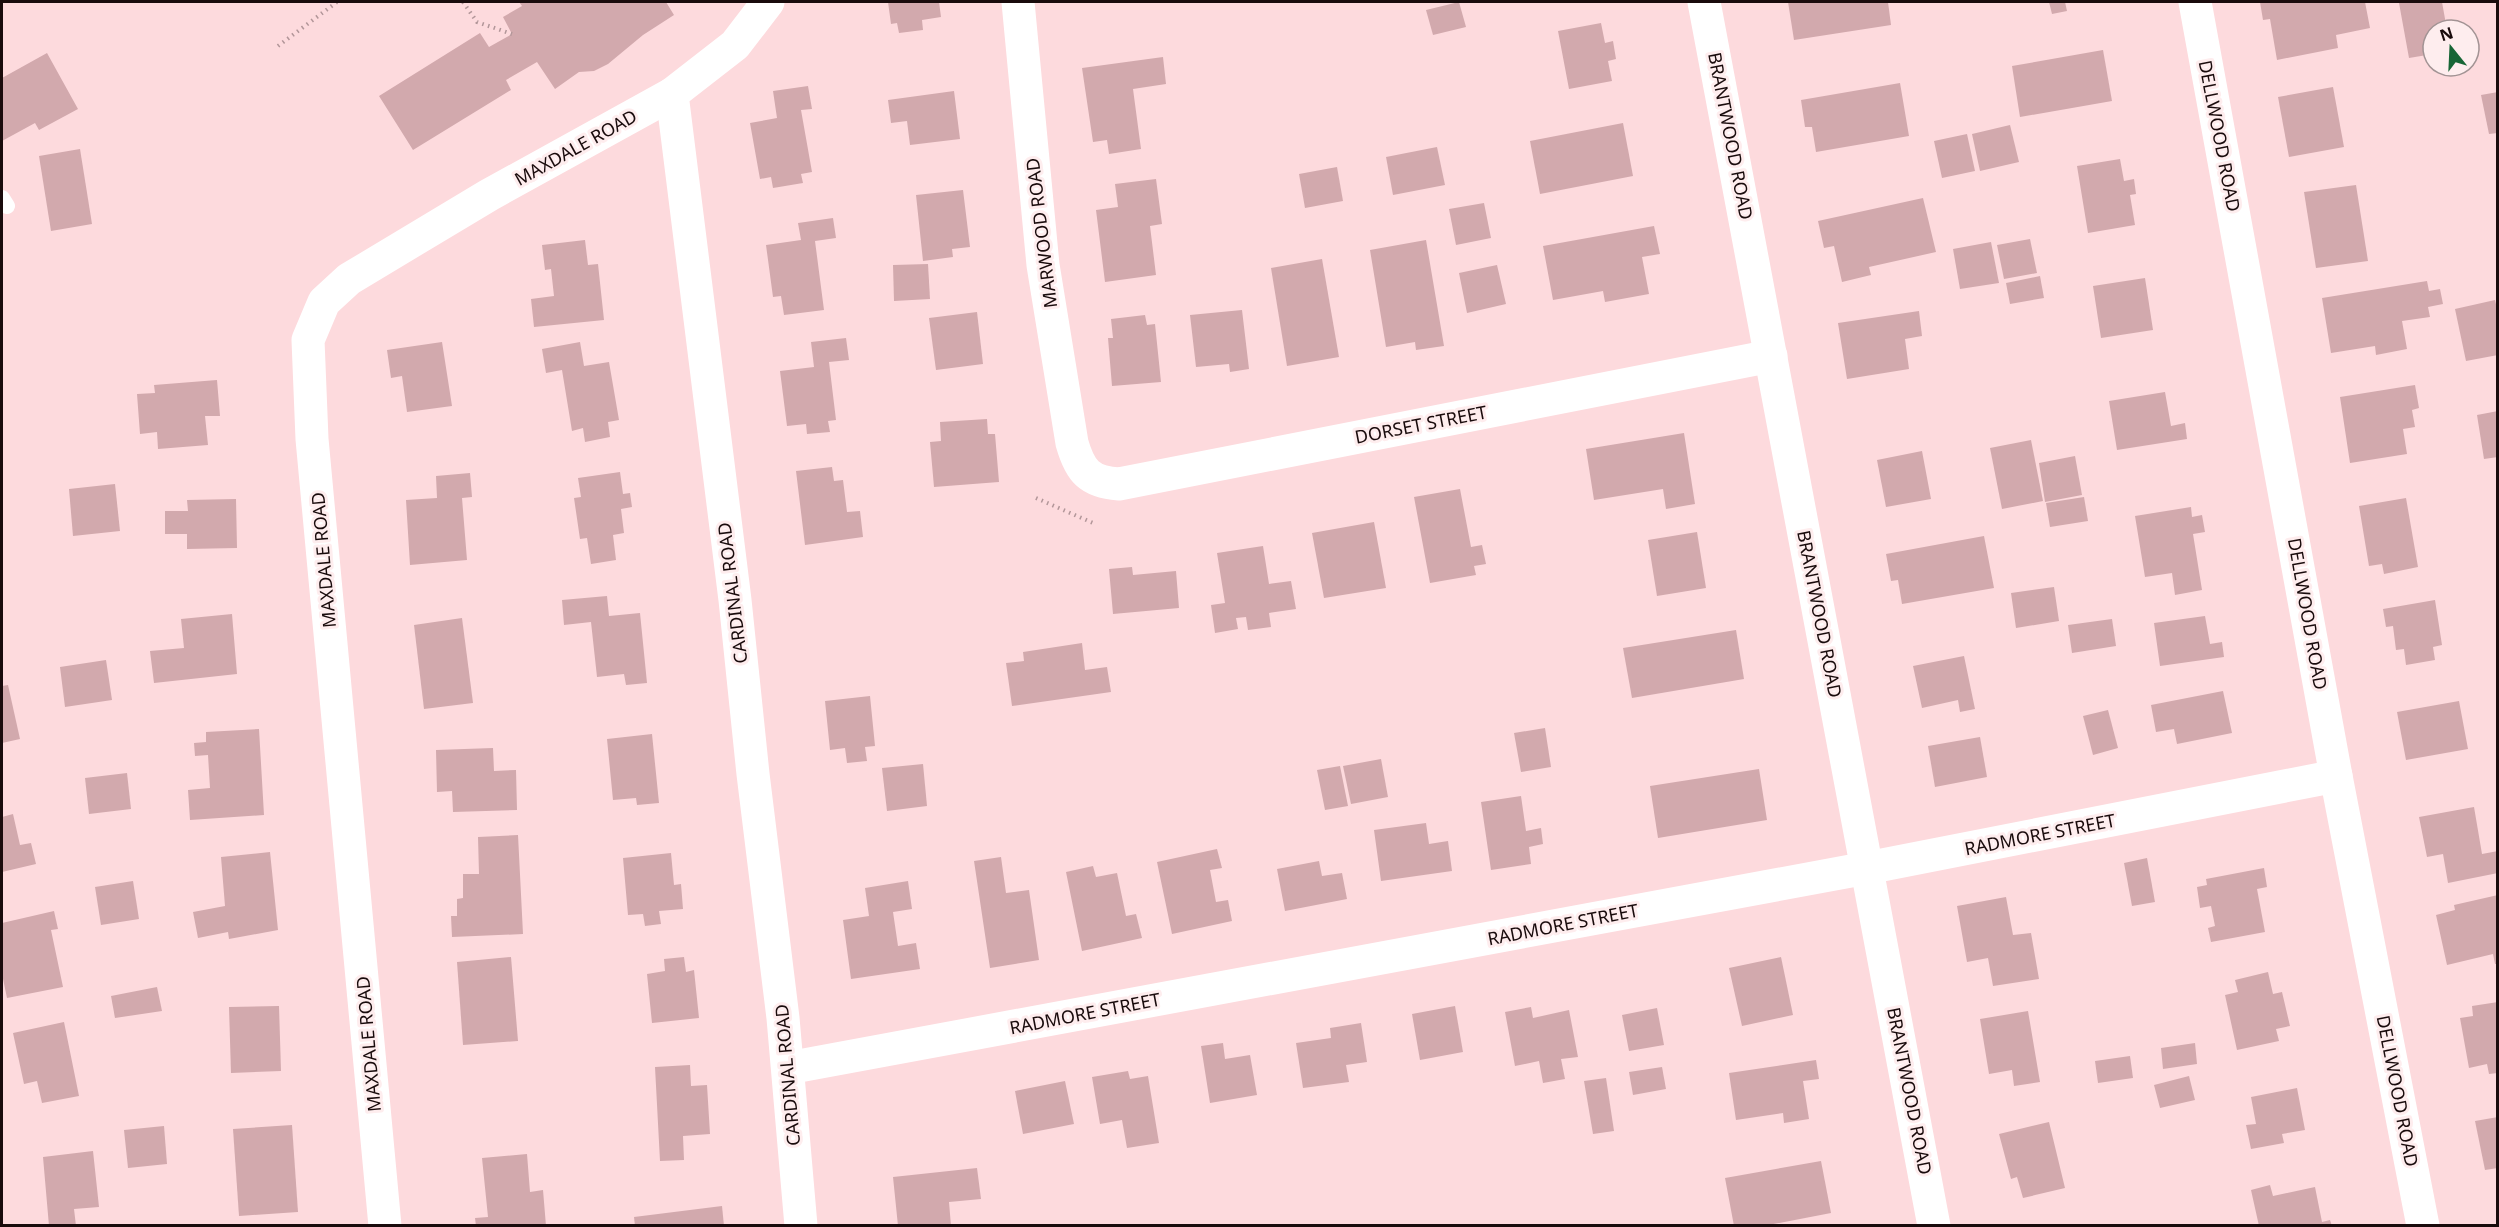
<svg xmlns="http://www.w3.org/2000/svg" width="2499" height="1227" viewBox="0 0 2499 1227" font-family="'Noto Sans',sans-serif">
	<style>
		.building { fill: #d2a9ad }
		.lines { fill: none; stroke-linecap: round; stroke-linejoin: round }
		.path { stroke: #b29699; stroke-width: 4; stroke-dasharray: 1.5 4.5; stroke-linecap: butt }
		.lane { stroke: #fff; stroke-width: 16 }
		.street { stroke: #fff; stroke-width: 33 }
		.labels { text-anchor: middle; stroke-width: 6; stroke-linejoin: round; paint-order: stroke }
		.street-label { font-size: 18px; fill: #190b0c; stroke: #feedee }
	</style>
	<rect width="100%" height="100%" fill="#fddadd"/>
	<g class="building">
		<polygon points="519,2 666,2 674,15 643,35 608,64 594,71 579,72 555,89 537,62 506,80 511,90 413,150 379,96 480,33 489,47 512,34 503,17 522,6"/>
		<polygon points="888,2 939,2 941,17 922,20 923,30 899,33 897,23 891,24"/>
		<polygon points="1459,2 1466,27 1433,35 1426,10"/>
		<polygon points="1788,2 1888,2 1891,25 1794,40"/>
		<polygon points="2049,2 2065,2 2067,11 2052,14"/>
		<polygon points="2260,2 2365,2 2370,28 2336,35 2338,48 2277,60 2270,19 2263,20"/>
		<polygon points="2410,2 2442,2 2447,30 2433,30 2433,54 2409,58 2399,3"/>
		<polygon points="1601,23 1605,43 1613,41 1616,59 1608,61 1612,81 1569,89 1558,31"/>
		<polygon points="2103,50 2112,101 2020,117 2012,66"/>
		<polygon points="47,53 78,109 39,130 35,123 2,141 2,78"/>
		<polygon points="1163,57 1166,84 1133,89 1141,149 1109,154 1107,140 1093,142 1082,68"/>
		<polygon points="1900,83 1909,136 1816,152 1812,127 1805,127 1801,100"/>
		<polygon points="808,86 812,109 801,110 812,172 801,174 803,183 773,188 771,177 760,179 750,123 777,118 773,91"/>
		<polygon points="2333,87 2344,147 2289,157 2278,97"/>
		<polygon points="954,91 960,139 910,145 907,121 891,123 888,100"/>
		<polygon points="2498,92 2498,133 2489,134 2481,95"/>
		<polygon points="1623,123 1633,176 1540,194 1530,141"/>
		<polygon points="2010,125 2019,162 1980,171 1972,134"/>
		<polygon points="1967,134 1975,171 1942,178 1934,141"/>
		<polygon points="1437,147 1445,185 1393,195 1386,157"/>
		<polygon points="80,149 92,224 51,231 39,156"/>
		<polygon points="2120,159 2124,181 2134,179 2136,194 2130,195 2135,225 2088,233 2077,166"/>
		<polygon points="1337,167 1343,201 1305,208 1299,174"/>
		<polygon points="1156,179 1162,224 1150,226 1156,275 1105,282 1096,210 1118,207 1115,184"/>
		<polygon points="2356,185 2368,261 2316,268 2304,192"/>
		<polygon points="963,190 970,247 952,249 953,257 923,261 916,195"/>
		<polygon points="1923,198 1936,252 1869,267 1871,275 1842,282 1834,246 1824,248 1818,221"/>
		<polygon points="1484,203 1491,238 1456,245 1449,209"/>
		<polygon points="833,218 836,238 815,241 824,310 784,315 781,296 773,297 766,245 801,240 798,223"/>
		<polygon points="1654,226 1660,254 1642,257 1649,294 1605,302 1603,291 1553,300 1543,246"/>
		<polygon points="2030,239 2037,273 2004,279 1997,245"/>
		<polygon points="585,240 588,265 598,264 604,320 534,327 531,299 554,296 551,269 545,270 542,245"/>
		<polygon points="1426,240 1444,346 1416,350 1415,342 1386,347 1370,250"/>
		<polygon points="1991,242 1999,283 1960,289 1953,249"/>
		<polygon points="1322,259 1339,357 1287,366 1271,268"/>
		<polygon points="928,264 930,299 894,301 893,265"/>
		<polygon points="1497,265 1506,304 1467,313 1459,273"/>
		<polygon points="2040,276 2044,298 2010,304 2006,283"/>
		<polygon points="2145,278 2153,330 2101,338 2093,286"/>
		<polygon points="2427,281 2429,291 2440,289 2443,304 2428,307 2430,317 2402,321 2407,349 2376,355 2375,346 2331,353 2322,298"/>
		<polygon points="2495,300 2498,313 2498,355 2466,361 2455,309"/>
		<polygon points="1242,310 1249,369 1230,372 1229,364 1196,367 1190,315"/>
		<polygon points="1919,311 1922,336 1905,339 1909,369 1847,379 1838,323"/>
		<polygon points="977,312 983,364 936,370 929,318"/>
		<polygon points="1145,315 1147,325 1155,324 1161,382 1112,386 1108,338 1113,338 1111,319"/>
		<polygon points="846,338 849,360 829,362 836,420 828,421 830,432 807,434 806,424 787,426 780,371 814,367 811,342"/>
		<polygon points="442,342 452,406 407,412 402,376 391,378 387,350"/>
		<polygon points="580,342 584,366 609,362 619,420 608,422 610,437 585,442 583,428 572,431 562,370 546,373 542,349"/>
		<polygon points="217,380 220,416 205,416 208,445 158,449 157,432 140,434 137,394 155,393 154,385"/>
		<polygon points="2415,385 2419,408 2412,410 2415,427 2403,429 2407,454 2350,463 2340,397"/>
		<polygon points="2165,392 2171,426 2185,423 2187,439 2117,450 2109,401"/>
		<polygon points="2498,411 2498,457 2484,459 2477,415"/>
		<polygon points="987,419 988,434 995,434 999,482 934,487 930,442 941,441 940,422"/>
		<polygon points="1684,433 1695,504 1666,509 1663,489 1594,500 1586,449"/>
		<polygon points="2031,440 2043,501 2002,509 1990,448"/>
		<polygon points="1922,451 1931,499 1886,507 1877,460"/>
		<polygon points="2075,456 2082,495 2045,502 2039,463"/>
		<polygon points="832,467 834,481 843,480 847,512 860,511 863,537 805,545 796,471"/>
		<polygon points="620,472 623,494 630,493 632,507 621,509 624,533 613,535 616,560 591,564 587,538 580,539 574,498 581,497 578,478"/>
		<polygon points="470,473 472,497 462,498 467,560 410,565 406,500 437,498 436,476"/>
		<polygon points="115,484 120,531 73,536 69,489"/>
		<polygon points="1460,489 1471,547 1482,545 1486,564 1474,566 1476,575 1430,583 1414,497"/>
		<polygon points="2084,497 2088,521 2050,527 2046,503"/>
		<polygon points="2406,498 2418,567 2384,574 2382,564 2369,566 2359,506"/>
		<polygon points="236,499 237,548 187,549 187,534 165,534 165,511 188,511 187,500"/>
		<polygon points="2191,507 2192,517 2202,515 2205,532 2193,534 2202,590 2175,595 2172,573 2145,577 2135,516"/>
		<polygon points="1374,522 1386,588 1324,598 1312,533"/>
		<polygon points="1697,532 1706,588 1657,596 1648,540"/>
		<polygon points="1984,536 1994,588 1902,604 1898,580 1891,581 1886,554"/>
		<polygon points="1263,546 1269,584 1291,581 1296,609 1269,613 1271,627 1248,630 1246,617 1236,618 1238,629 1215,633 1211,605 1225,603 1217,553"/>
		<polygon points="1132,567 1133,575 1176,571 1179,608 1113,614 1109,569"/>
		<polygon points="2054,587 2059,621 2016,628 2011,593"/>
		<polygon points="607,596 609,616 640,613 647,683 626,685 624,674 597,677 591,622 564,625 562,600"/>
		<polygon points="2435,600 2442,645 2433,647 2435,660 2406,665 2404,649 2396,650 2393,626 2386,627 2383,609"/>
		<polygon points="232,614 237,674 154,683 150,651 184,648 181,619"/>
		<polygon points="2205,616 2210,644 2222,642 2224,657 2160,666 2154,623"/>
		<polygon points="462,618 473,703 424,709 414,625"/>
		<polygon points="2112,619 2116,646 2072,653 2068,625"/>
		<polygon points="1736,630 1744,679 1632,698 1623,648"/>
		<polygon points="1082,643 1085,670 1107,667 1111,692 1012,706 1006,663 1024,661 1023,652"/>
		<polygon points="1964,656 1975,709 1960,712 1958,700 1922,708 1913,666"/>
		<polygon points="106,660 112,700 65,707 60,667"/>
		<polygon points="8,685 20,739 2,743 2,686"/>
		<polygon points="2223,691 2232,733 2177,744 2174,729 2156,732 2151,705"/>
		<polygon points="870,696 875,746 865,747 867,761 847,763 845,748 830,750 825,701"/>
		<polygon points="2459,701 2468,749 2406,760 2397,712"/>
		<polygon points="2108,710 2118,748 2093,755 2083,716"/>
		<polygon points="1545,728 1551,767 1521,772 1514,733"/>
		<polygon points="259,729 264,815 190,820 188,790 210,788 208,755 195,756 194,743 206,742 206,732"/>
		<polygon points="652,734 659,803 637,805 636,798 613,800 607,739"/>
		<polygon points="1980,737 1987,777 1935,787 1928,746"/>
		<polygon points="493,748 494,771 516,770 517,810 453,812 452,791 437,792 436,750"/>
		<polygon points="1381,759 1388,797 1351,804 1343,766"/>
		<polygon points="923,764 927,806 887,811 882,768"/>
		<polygon points="1340,766 1348,806 1325,810 1317,770"/>
		<polygon points="1759,769 1767,820 1658,838 1650,786"/>
		<polygon points="127,773 131,809 89,814 85,778"/>
		<polygon points="1521,796 1526,831 1541,828 1543,844 1529,847 1531,864 1491,870 1481,802"/>
		<polygon points="2474,807 2482,854 2498,851 2498,873 2448,883 2443,854 2427,857 2419,817"/>
		<polygon points="13,814 20,845 31,843 36,864 2,872 2,817"/>
		<polygon points="1426,823 1429,844 1448,841 1452,871 1381,881 1374,830"/>
		<polygon points="518,835 523,934 452,937 451,916 457,916 457,899 463,898 463,874 479,874 478,837"/>
		<polygon points="1217,849 1222,868 1210,870 1216,902 1228,900 1232,921 1172,934 1157,862"/>
		<polygon points="270,852 278,930 229,939 228,932 198,938 193,912 225,906 221,857"/>
		<polygon points="671,853 674,885 681,884 683,909 659,911 661,924 645,926 643,914 628,915 623,858"/>
		<polygon points="1001,857 1006,893 1029,890 1039,960 990,968 974,861"/>
		<polygon points="2147,858 2155,902 2132,906 2124,863"/>
		<polygon points="1319,861 1322,876 1342,873 1347,899 1285,911 1277,869"/>
		<polygon points="1093,866 1096,877 1117,873 1126,916 1136,914 1142,938 1082,951 1066,872"/>
		<polygon points="2264,868 2267,887 2257,889 2265,932 2211,942 2208,928 2215,926 2211,906 2200,908 2197,887 2207,885 2206,879"/>
		<polygon points="133,881 139,919 101,925 95,887"/>
		<polygon points="908,881 912,909 893,912 898,946 916,943 920,969 851,979 843,920 869,916 865,888"/>
		<polygon points="2498,895 2498,964 2495,964 2493,954 2447,965 2436,915 2455,910 2454,905"/>
		<polygon points="2006,897 2013,935 2031,933 2039,979 1993,986 1988,958 1967,962 1957,906"/>
		<polygon points="54,911 58,929 51,930 63,987 7,998 2,974 2,923"/>
		<polygon points="511,957 518,1041 463,1045 457,962"/>
		<polygon points="684,957 686,972 694,970 699,1018 652,1023 647,974 665,971 664,959"/>
		<polygon points="1781,957 1793,1015 1742,1026 1729,968"/>
		<polygon points="2268,972 2273,994 2282,992 2290,1026 2276,1029 2279,1041 2237,1050 2225,995 2238,992 2235,980"/>
		<polygon points="157,987 162,1011 115,1018 111,996"/>
		<polygon points="2498,1002 2498,1073 2489,1074 2487,1064 2469,1068 2460,1018 2473,1016 2472,1006"/>
		<polygon points="279,1006 281,1071 231,1073 229,1007"/>
		<polygon points="1455,1006 1463,1052 1420,1060 1412,1014"/>
		<polygon points="1531,1007 1533,1018 1569,1010 1578,1057 1561,1059 1565,1079 1543,1083 1539,1061 1515,1066 1505,1012"/>
		<polygon points="1657,1008 1664,1045 1629,1051 1622,1015"/>
		<polygon points="2028,1011 2040,1082 2014,1086 2012,1070 1989,1074 1980,1019"/>
		<polygon points="64,1022 79,1096 42,1103 37,1081 24,1084 13,1033"/>
		<polygon points="1361,1023 1367,1062 1346,1065 1349,1082 1303,1088 1296,1043 1331,1038 1330,1028"/>
		<polygon points="1223,1043 1225,1059 1250,1055 1257,1095 1210,1103 1201,1046"/>
		<polygon points="2195,1043 2197,1064 2163,1069 2161,1048"/>
		<polygon points="2130,1056 2133,1078 2098,1083 2095,1061"/>
		<polygon points="1816,1060 1819,1079 1803,1081 1809,1119 1784,1123 1783,1113 1736,1120 1729,1073"/>
		<polygon points="690,1065 691,1086 707,1085 710,1134 683,1136 684,1160 660,1161 655,1067"/>
		<polygon points="1662,1067 1666,1089 1633,1095 1629,1072"/>
		<polygon points="1128,1071 1130,1079 1148,1076 1159,1143 1127,1148 1122,1120 1100,1124 1092,1077"/>
		<polygon points="2189,1076 2195,1100 2160,1108 2154,1085"/>
		<polygon points="1606,1078 1614,1131 1593,1134 1584,1081"/>
		<polygon points="1065,1081 1074,1124 1023,1134 1015,1091"/>
		<polygon points="2297,1088 2305,1130 2282,1134 2284,1143 2251,1149 2246,1125 2256,1124 2251,1097"/>
		<polygon points="2498,1117 2498,1168 2485,1170 2475,1121"/>
		<polygon points="2049,1122 2065,1188 2023,1198 2017,1177 2011,1179 1999,1134"/>
		<polygon points="292,1125 298,1212 239,1216 233,1129"/>
		<polygon points="164,1126 167,1164 128,1168 124,1130"/>
		<polygon points="93,1151 99,1207 74,1209 76,1226 49,1226 43,1157"/>
		<polygon points="527,1154 530,1192 543,1190 546,1226 476,1226 475,1218 488,1217 482,1158"/>
		<polygon points="1821,1161 1831,1213 1763,1226 1734,1226 1725,1178"/>
		<polygon points="977,1168 981,1199 949,1202 951,1226 898,1226 893,1177"/>
		<polygon points="2270,1185 2273,1196 2315,1187 2322,1222 2330,1220 2332,1226 2259,1226 2251,1190"/>
		<polygon points="722,1206 724,1226 635,1226 634,1217"/>
	</g>
	<g class="lines">
		<g class="path">
			<polyline points="463,2 477,22 512,34"/>
			<polyline points="278,46 337,2"/>
			<polyline points="1036,498 1093,523"/>
		</g>
		<polyline class="lane" points="2,198 7,206"/>
		<g class="street">
			<polyline points="768,2 735,45 672,94 735,600 753,774 783,1018 801,1226"/>
			<path d="M 1018,2 L 1043,265 L 1072,443 C 1080,471 1089,482 1119,484 L 1771,356"/>
			<polyline points="1704,2 1934,1226"/>
			<polyline points="2195,2 2336,776 2423,1226"/>
			<polyline points="788,1068 1867,868 2336,776"/>
			<polyline points="385,1226 312,439 308,340 324,302 349,279 489,195 672,94"/>
		</g>
	</g>
	<g class="labels">
		<g class="street-label">
			<text transform="translate(1730 136) rotate(79)" y="6">BRANTWOOD ROAD</text>
			<text transform="translate(2219 136) rotate(79)" y="6">DELLWOOD ROAD</text>
			<text transform="translate(576 148) rotate(-29)" y="6">MAXDALE ROAD</text>
			<text transform="translate(1042 233) rotate(-97)" y="6">MARWOOD ROAD</text>
			<text transform="translate(1421 425) rotate(-11)" y="6">DORSET STREET</text>
			<text transform="translate(324 560) rotate(-95)" y="6">MAXDALE ROAD</text>
			<text transform="translate(733 593) rotate(-97)" y="6">CARDINAL ROAD</text>
			<text transform="translate(1819 614) rotate(79)" y="6">BRANTWOOD ROAD</text>
			<text transform="translate(2307 614) rotate(80)" y="6">DELLWOOD ROAD</text>
			<text transform="translate(2040 835) rotate(-11)" y="6">RADMORE STREET</text>
			<text transform="translate(1563 925) rotate(-11)" y="6">RADMORE STREET</text>
			<text transform="translate(1085 1014) rotate(-11)" y="6">RADMORE STREET</text>
			<text transform="translate(369 1044) rotate(-95)" y="6">MAXDALE ROAD</text>
			<text transform="translate(788 1075) rotate(-95)" y="6">CARDINAL ROAD</text>
			<text transform="translate(1909 1091) rotate(79)" y="6">BRANTWOOD ROAD</text>
			<text transform="translate(2397 1091) rotate(79)" y="6">DELLWOOD ROAD</text>
		</g>
	</g>
	<rect width="2499" height="1227" fill="none" stroke="#190b0c" stroke-width="6"/>
	<g transform="translate(2451 48) rotate(342)"><circle r="28" fill="#feedee" stroke="#a29394" stroke-width="1.5"/>
	<path d="M0-4.5L10 22L0 15L-10 22Z" fill="#176636"/>
	<text y="-9" font-size="16" font-weight="bold" text-anchor="middle" fill="#190b0c">N</text>
	</g>
</svg>
